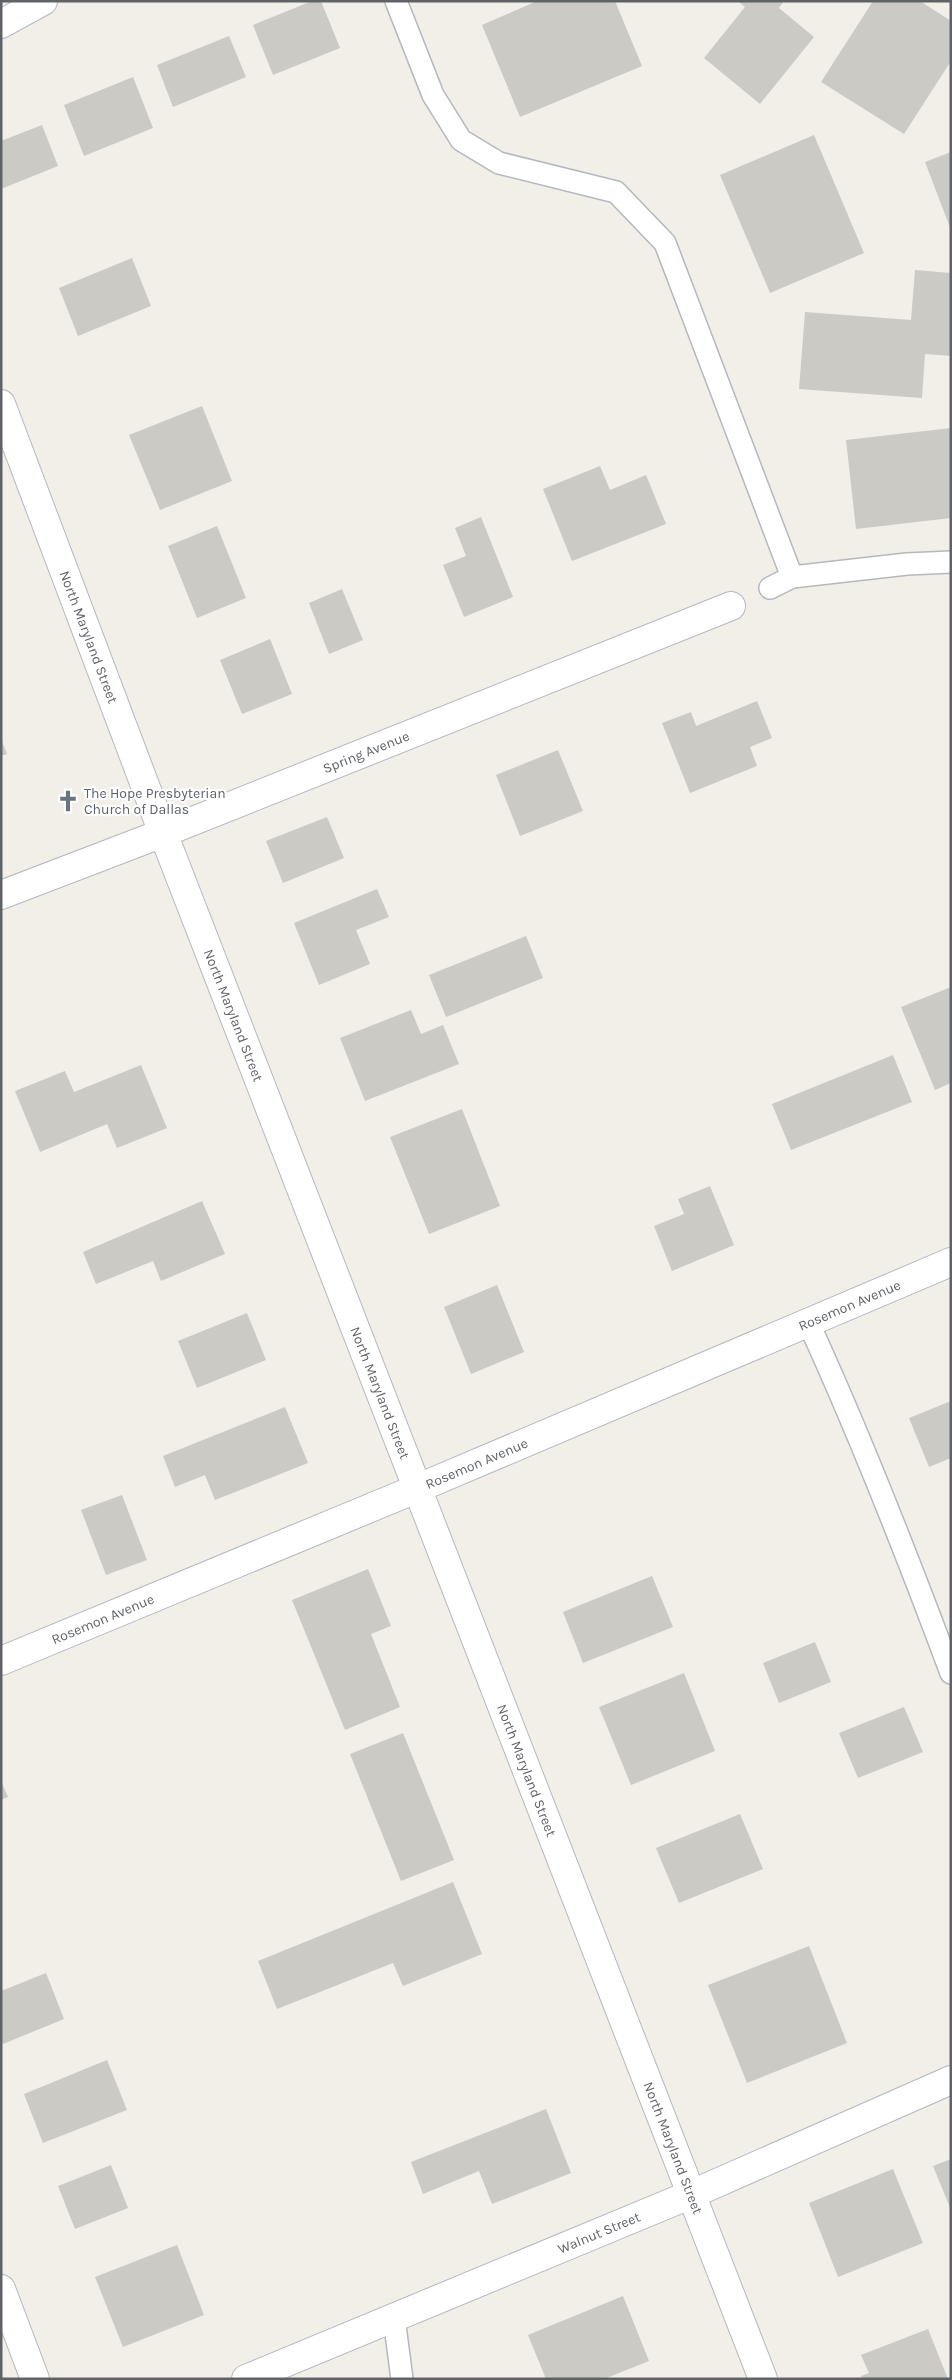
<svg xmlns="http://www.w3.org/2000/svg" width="952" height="2380" viewBox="0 0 952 2380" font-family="Karla,sans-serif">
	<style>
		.building { fill: #cccac5 }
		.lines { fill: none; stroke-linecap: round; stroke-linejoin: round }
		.service-casing { stroke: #b5b8bc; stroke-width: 24 }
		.minor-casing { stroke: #b5b8bc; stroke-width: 30 }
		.service { stroke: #fff; stroke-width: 21 }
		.minor { stroke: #fff; stroke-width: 28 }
		.labels { text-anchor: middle; stroke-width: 4.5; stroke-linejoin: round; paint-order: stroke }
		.street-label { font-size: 14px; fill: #5f6368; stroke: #fff }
		.worship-label { font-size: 14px; fill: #5b616d; stroke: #fff; text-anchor: start }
	</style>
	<rect width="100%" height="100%" fill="#f1efe8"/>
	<g class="building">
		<polygon points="312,1 321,1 340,48 273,75 253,25"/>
		<polygon points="537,1 615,1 642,66 520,117 482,25"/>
		<polygon points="738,1 784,1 779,8 814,37 760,104 704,58 745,7"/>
		<polygon points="873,1 920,1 951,21 951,61 904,134 821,82"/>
		<polygon points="229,36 246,77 173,107 157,65"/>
		<polygon points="133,77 153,128 84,156 64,105"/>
		<polygon points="42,125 58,166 1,189 1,141"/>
		<polygon points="814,135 864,253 770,293 720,175"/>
		<polygon points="951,152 951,230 925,162"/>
		<polygon points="132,258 151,306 78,336 59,288"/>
		<polygon points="915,270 951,273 951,356 925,354 922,398 799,389 805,312 911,320"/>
		<polygon points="202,406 232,481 160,510 129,435"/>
		<polygon points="951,428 951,518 856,529 846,440"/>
		<polygon points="600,466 610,490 646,475 666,524 572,561 543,489"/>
		<polygon points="481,517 513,597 464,617 443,565 466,556 455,528"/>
		<polygon points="217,526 246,598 197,618 168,546"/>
		<polygon points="342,589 363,640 329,654 309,603"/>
		<polygon points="270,639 292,694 242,714 220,660"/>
		<polygon points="757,701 772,738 750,747 757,766 690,793 662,723 691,712 696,726"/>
		<polygon points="1,739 7,754 1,756"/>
		<polygon points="558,750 583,811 520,836 496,775"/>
		<polygon points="327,817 344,858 283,883 266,841"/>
		<polygon points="377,889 389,917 356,930 370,964 319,985 294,923"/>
		<polygon points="526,936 543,978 446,1017 429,975"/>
		<polygon points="951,987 951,1083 935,1090 901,1007"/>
		<polygon points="411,1010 421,1034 443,1025 459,1064 365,1101 340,1038"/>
		<polygon points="893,1055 912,1102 791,1150 772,1104"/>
		<polygon points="141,1065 167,1128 117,1148 107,1124 40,1152 15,1091 65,1071 74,1092"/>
		<polygon points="462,1109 500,1206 429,1234 390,1137"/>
		<polygon points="710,1186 734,1245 672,1271 654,1226 684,1214 678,1199"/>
		<polygon points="202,1201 225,1254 161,1281 153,1261 96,1284 83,1252"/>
		<polygon points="497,1285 524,1352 471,1374 444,1307"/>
		<polygon points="247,1313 266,1360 197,1388 178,1341"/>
		<polygon points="951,1401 951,1458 929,1467 909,1418"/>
		<polygon points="285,1407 308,1463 215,1500 205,1475 175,1487 163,1456"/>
		<polygon points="122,1495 147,1560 106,1575 81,1510"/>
		<polygon points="368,1569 391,1626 371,1634 400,1707 345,1730 292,1600"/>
		<polygon points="652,1576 673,1627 583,1663 563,1612"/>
		<polygon points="815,1642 831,1682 779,1703 763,1663"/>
		<polygon points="684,1673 715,1751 631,1785 599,1707"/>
		<polygon points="904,1707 923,1752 858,1778 839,1733"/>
		<polygon points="403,1733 454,1860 401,1881 350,1754"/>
		<polygon points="1,1781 8,1797 1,1800"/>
		<polygon points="740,1814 763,1869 679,1903 656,1848"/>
		<polygon points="453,1882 482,1954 403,1986 393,1963 277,2009 258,1961"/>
		<polygon points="809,1946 847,2043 747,2083 708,1985"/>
		<polygon points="46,1973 64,2019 3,2044 1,2039 1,1991"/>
		<polygon points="107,2060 127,2110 43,2143 24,2094"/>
		<polygon points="546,2109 571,2173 492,2204 479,2171 423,2194 411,2162"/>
		<polygon points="951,2159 951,2210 933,2166"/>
		<polygon points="111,2165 128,2208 75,2229 58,2186"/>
		<polygon points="893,2169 923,2243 838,2277 809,2203"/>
		<polygon points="177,2245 204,2315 123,2347 95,2277"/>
		<polygon points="623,2296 649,2361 604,2379 546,2379 528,2335"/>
		<polygon points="928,2329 948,2379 862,2379 861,2376 869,2373 861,2355"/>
	</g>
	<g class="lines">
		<g class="service-casing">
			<g id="service">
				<polyline points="396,1 433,95 461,140 499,163 616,192 665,243 792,577 770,588"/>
				<polyline points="792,577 907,564 951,562"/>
				<path d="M 808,1322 C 861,1437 907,1555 951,1673"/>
				<polyline points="394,2318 402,2379"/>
			</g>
		</g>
		<g class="minor-casing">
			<g id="minor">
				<polyline points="1,24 43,1"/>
				<path id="s1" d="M 1,404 L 163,833 L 763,2379"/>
				<path id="s2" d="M 1,895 L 163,833 L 731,606"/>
				<path id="s3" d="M 1,1661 L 416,1489 L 951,1262"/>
				<polyline points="1,2289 35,2379"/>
				<path id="s4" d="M 246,2379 L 692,2194 L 951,2080"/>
			</g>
		</g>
		<use href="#service" class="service"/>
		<use href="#minor" class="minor"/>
	</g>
	<defs>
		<g id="church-bare" transform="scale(1.725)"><path d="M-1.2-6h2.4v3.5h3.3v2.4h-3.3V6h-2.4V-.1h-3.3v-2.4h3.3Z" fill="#6b7280" stroke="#fff" stroke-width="2.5" paint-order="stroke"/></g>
	</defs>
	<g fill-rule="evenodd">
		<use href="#church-bare" x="68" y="801"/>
	</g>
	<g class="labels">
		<g class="street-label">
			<text dy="5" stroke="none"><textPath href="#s1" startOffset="249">North Maryland Street</textPath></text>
			<text dy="5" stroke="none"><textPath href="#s2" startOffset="392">Spring Avenue</textPath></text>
			<text dy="5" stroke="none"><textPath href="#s1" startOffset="654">North Maryland Street</textPath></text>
			<text dy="5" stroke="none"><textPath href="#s3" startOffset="920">Rosemon Avenue</textPath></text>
			<text dy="5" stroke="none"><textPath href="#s1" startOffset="1059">North Maryland Street</textPath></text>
			<text dy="5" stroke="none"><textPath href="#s3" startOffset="515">Rosemon Avenue</textPath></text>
			<text dy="5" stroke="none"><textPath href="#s3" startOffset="110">Rosemon Avenue</textPath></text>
			<text dy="5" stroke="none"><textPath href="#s1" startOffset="1464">North Maryland Street</textPath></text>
			<text dy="5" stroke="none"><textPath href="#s1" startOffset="1869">North Maryland Street</textPath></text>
			<text dy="5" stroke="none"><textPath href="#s4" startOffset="382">Walnut Street</textPath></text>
		</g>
		<g class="worship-label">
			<text x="84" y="798">The Hope Presbyterian<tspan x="84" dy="16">Church of Dallas</tspan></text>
		</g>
	</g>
	<rect width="952" height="2380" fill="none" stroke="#5f6368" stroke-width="5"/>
</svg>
